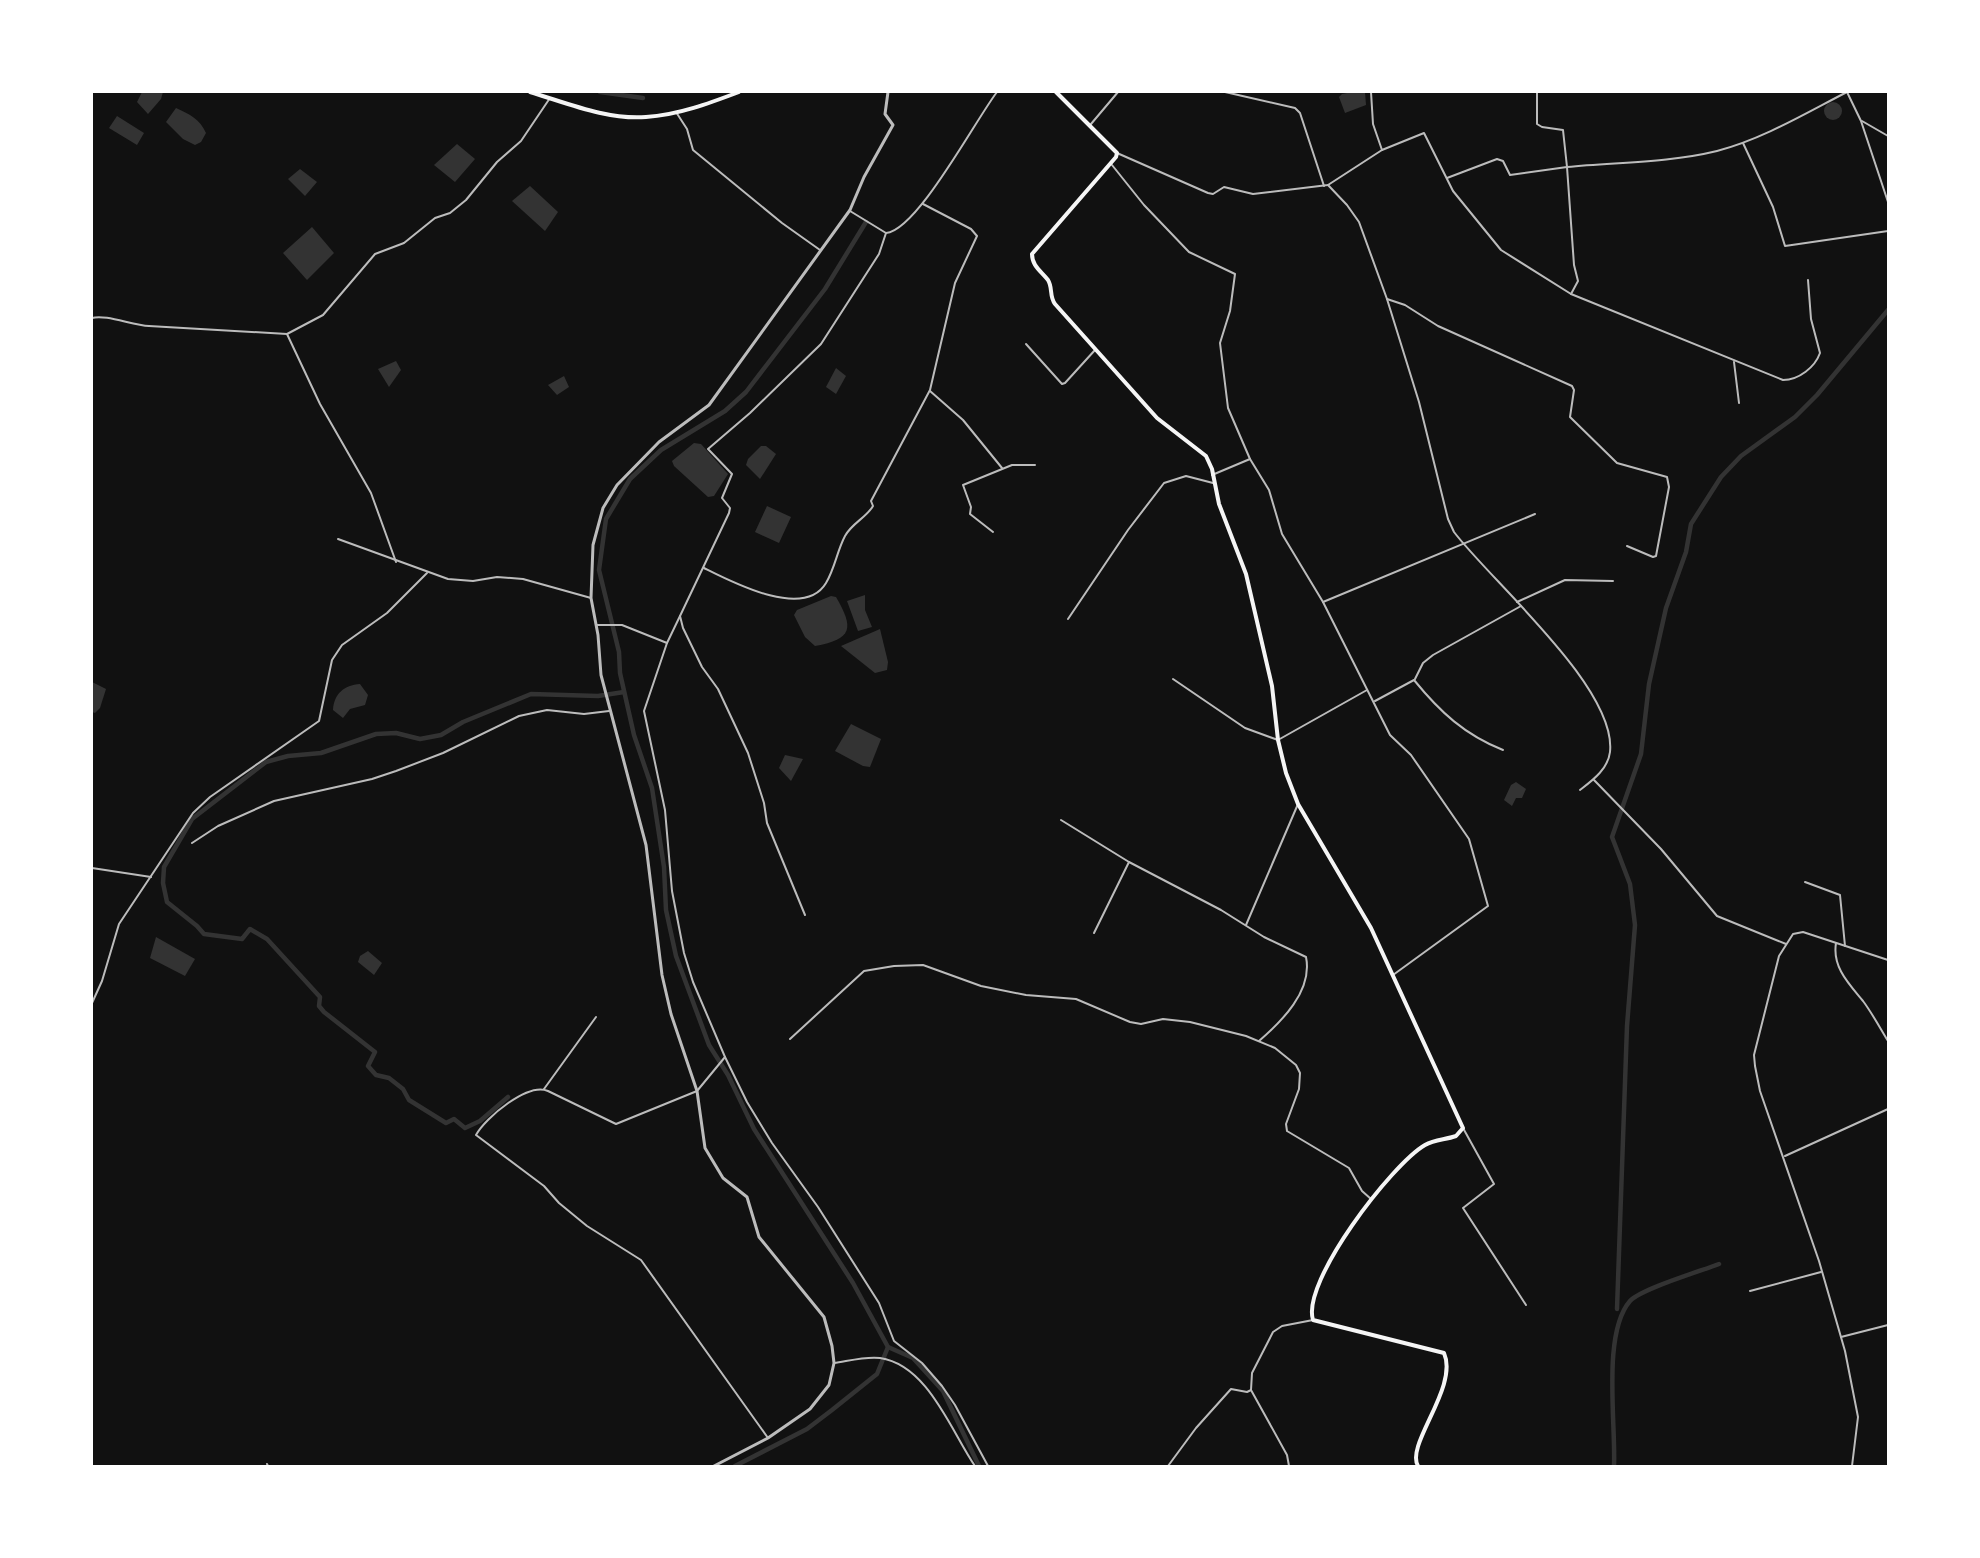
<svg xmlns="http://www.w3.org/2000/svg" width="1980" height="1558" viewBox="0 0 1980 1558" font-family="Inter,sans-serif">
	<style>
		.water { fill: #333 }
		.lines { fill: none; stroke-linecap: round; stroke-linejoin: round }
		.canal { stroke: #333; stroke-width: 4.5 }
		.minor { stroke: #bcbcbc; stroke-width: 2 }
		.tertiary { stroke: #bcbcbc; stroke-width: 3 }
		.secondary { stroke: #f5f5f5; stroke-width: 4 }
		.primary { stroke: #f5f5f5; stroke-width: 4 }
	</style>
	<rect width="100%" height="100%" fill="#111"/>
	<g class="water">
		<polygon points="142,92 163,92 161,99 148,114 137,102"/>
		<polygon points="1352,92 1365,92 1366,105 1345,113 1339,97 1342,94"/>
		<circle cx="1833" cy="111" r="9"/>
		<path d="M 176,108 C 189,114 200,119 206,133 L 201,142 L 195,145 L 183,139 L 166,122 Z"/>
		<polygon points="117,116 144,133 137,145 109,128"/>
		<polygon points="457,144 475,159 455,182 434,165"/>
		<polygon points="300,169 317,182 305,196 288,179"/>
		<polygon points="530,186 558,212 545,231 512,201"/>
		<polygon points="312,227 334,253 307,280 283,253"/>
		<polygon points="396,361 401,370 389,387 378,369"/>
		<polygon points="836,368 846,376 836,394 826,387"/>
		<polygon points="564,376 569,387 557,395 548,385"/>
		<polygon points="694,443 701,444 728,474 714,496 708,497 674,466 672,461"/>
		<polygon points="761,446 766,446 776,454 760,479 746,465 748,459"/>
		<polygon points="767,506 791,517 779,543 755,532"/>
		<polygon points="865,595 865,610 872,627 858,631 847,601"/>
		<path d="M 831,596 L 836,597 C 854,628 853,639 815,646 L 805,637 L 794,615 L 797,610 Z"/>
		<polygon points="880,629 888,662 887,670 875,673 841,646"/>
		<polygon points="92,682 106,689 100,708 95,713 92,712"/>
		<path d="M 360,684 L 368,695 L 365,705 L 350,709 L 343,718 L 333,710 C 334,694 344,685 360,684 Z"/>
		<polygon points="851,724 881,739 870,767 863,766 835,751"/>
		<polygon points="785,755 803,759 791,781 779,768"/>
		<polygon points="1516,782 1526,789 1522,798 1516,798 1512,806 1504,800 1511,785"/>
		<polygon points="156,937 195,959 185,976 150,958"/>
		<polygon points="368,951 382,963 374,975 358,962 360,956"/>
	</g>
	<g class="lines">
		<g class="canal">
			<polyline points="600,92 643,98"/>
			<polyline points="866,222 825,289 746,392 725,411 661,450 630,479 606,519 599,570 619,652 620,673 634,735 652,788 664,867 666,910 676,956 709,1045 728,1075 754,1129 853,1283 888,1347 913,1358 943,1391 979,1466"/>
			<polyline points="508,1097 480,1121 465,1128 454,1119 446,1123 409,1100 403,1089 389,1078 376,1075 368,1066 375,1052 324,1012 319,1006 320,997 267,939 250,929 242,939 204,934 197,926 167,902 163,883 164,867 192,819 266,762 288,756 321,753 376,734 396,733 420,739 441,735 463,722 531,694 598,696 624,692"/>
			<polyline points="1617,1309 1627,1026 1635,925 1630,884 1612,837 1641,754 1649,684 1666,608 1686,552 1691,524 1721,477 1741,456 1795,417 1817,395 1888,310"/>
			<polyline points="735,1466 807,1429 832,1410 877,1374 888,1347"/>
			<path d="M 1614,1466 C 1616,1424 1602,1333 1630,1301 C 1641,1289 1701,1271 1719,1264"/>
		</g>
		<g class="minor">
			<polyline points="1225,92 1295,108 1300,113 1324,186"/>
			<polyline points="1371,92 1373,124 1382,150"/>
			<path d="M 1537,92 L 1537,124 L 1542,127 L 1563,130 L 1567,167 C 1617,162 1668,163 1717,151 C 1763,139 1806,113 1847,92"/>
			<polyline points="1847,92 1861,121 1888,202"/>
			<polyline points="676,112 687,129 693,150 782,223 820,250"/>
			<polyline points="1862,121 1888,136"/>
			<polyline points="1091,124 1118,92"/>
			<polyline points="1743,143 1773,207 1785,246 1888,231"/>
			<path d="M 1117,153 L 1208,193 L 1213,194 L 1224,187 L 1253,194 L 1328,185 L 1382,150 L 1424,133 L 1453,191 L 1501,250 L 1571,294 L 1783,380 C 1799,380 1815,367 1820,353 L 1811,319 L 1808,280"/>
			<polyline points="1112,165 1144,205 1189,252 1235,274 1230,311 1220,343 1228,408 1250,459"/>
			<polyline points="1447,178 1497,159 1503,161 1510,175 1567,167 1574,265 1578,281 1571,294"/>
			<path d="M 1328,185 L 1347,205 L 1359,222 L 1387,299 L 1419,402 L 1448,519 L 1454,532 C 1492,582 1617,688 1610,752 C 1608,769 1593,780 1580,790"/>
			<path d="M 850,211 L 886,233 C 917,231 976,119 997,92"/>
			<polyline points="1387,299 1405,305 1438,326 1572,386 1574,390 1570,417 1617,463 1667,477 1669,487 1656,556 1653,557 1627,546"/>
			<path d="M 92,318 C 105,314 132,325 149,326 L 287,334 L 323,315 L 375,254 L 404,243 L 435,218 L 450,213 L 466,200 L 497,162 L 521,141 L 550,98"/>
			<polyline points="287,334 320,404 371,493 396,562"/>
			<polyline points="1026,344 1062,384 1065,383 1095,350"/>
			<polyline points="1734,362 1739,403"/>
			<polyline points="930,391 963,420 1002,468"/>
			<polyline points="1212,475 1250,459 1269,490 1282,534 1323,602 1390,735 1411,755 1469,839 1488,906 1393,975"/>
			<polyline points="993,532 970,514 971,507 963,485 1012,465 1035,465"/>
			<polyline points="338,539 448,579 473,581 497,577 523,579 591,598"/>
			<path d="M 704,568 C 732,582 804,620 826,583 C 835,568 837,551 845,536 C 852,523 866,518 873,506 L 871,501 L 930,390 L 955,283 L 977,236 L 971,229 L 923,204"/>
			<polyline points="1323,602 1535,514"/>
			<polyline points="1517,602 1565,580 1613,581"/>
			<path d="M 680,616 L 667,643 L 644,711 L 665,810 L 672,891 L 684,953 L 693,982 L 725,1057 L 697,1091 L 616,1124 L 548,1091 C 528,1082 485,1118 476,1135 L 544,1186 L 559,1203 L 587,1226 L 641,1260 L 768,1438"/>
			<polyline points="1068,619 1128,530 1164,483 1186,476 1213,483"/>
			<polyline points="596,625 622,625 667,643"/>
			<polyline points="1173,679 1245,728 1278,740 1367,690"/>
			<polyline points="1415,679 1423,663 1433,655 1521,606"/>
			<path d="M 1375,701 L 1414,680 C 1440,712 1465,735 1503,750"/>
			<polyline points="1594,780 1661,849 1717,916 1786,944"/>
			<path d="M 1061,820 L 1129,862 L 1221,910 L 1264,937 L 1306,957 C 1313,991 1281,1022 1259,1041"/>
			<polyline points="192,843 218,826 274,801 372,779 396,771 443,753 519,716 547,710 584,714 609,711"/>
			<polyline points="92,868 151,877"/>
			<polyline points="1805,882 1840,895 1845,946"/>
			<polyline points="805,915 767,823 764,803 748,753 718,689 702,667 683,628 680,616 729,513 730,508 722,498 732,474 708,449 750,413 821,344 879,254 886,233"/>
			<polyline points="1246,925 1298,804"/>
			<polyline points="1094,933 1129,862"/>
			<path d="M 1836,943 C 1832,967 1849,984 1863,1001 C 1872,1013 1880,1028 1888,1041"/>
			<polyline points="92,1003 102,981 119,924 193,813 210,797 319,721 332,660 342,645 387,613 427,573"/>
			<polyline points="790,1039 864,971 894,966 923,965 981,986 1026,995 1076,999 1130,1022 1141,1024 1163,1019 1190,1022 1246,1036 1275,1048 1296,1065 1300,1073 1299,1089 1286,1124 1287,1131 1349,1168 1362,1191 1371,1199"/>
			<polyline points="725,1057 747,1102 772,1143 818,1207 879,1303 894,1341 922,1363 942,1386 955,1405 988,1466"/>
			<polyline points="544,1089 596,1017"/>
			<polyline points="1463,1128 1494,1184 1463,1208 1526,1305"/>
			<polyline points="1785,1156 1888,1109"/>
			<polyline points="1750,1291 1821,1272"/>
			<polyline points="1841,1337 1888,1325"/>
			<path d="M 834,1363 C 848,1361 866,1356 880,1358 C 928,1365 951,1431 975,1466"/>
			<polyline points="1251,1390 1287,1455 1289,1466"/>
			<polyline points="267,1464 268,1466"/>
			<polyline points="1168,1466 1196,1428 1231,1389 1247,1392 1251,1390 1252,1373 1273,1332 1282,1326 1313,1320"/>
			<polyline points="1852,1466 1858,1417 1845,1351 1819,1261 1760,1091 1755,1066 1754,1055 1779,956 1793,934 1803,932 1888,960"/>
		</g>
		<polyline class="tertiary" points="714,1466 768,1438 810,1409 829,1385 834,1363 832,1346 824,1317 759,1237 747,1197 723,1178 705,1148 697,1091 671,1014 662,975 646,845 601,675 598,635 591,598 593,545 603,508 617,485 659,442 709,405 850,210 864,177 893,125 885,114 888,92"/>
		<path class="secondary" d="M 1056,92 L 1117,153 L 1116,157 L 1032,254 C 1032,266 1041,271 1048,280 C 1053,288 1049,296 1055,304 L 1157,418 L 1206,456 L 1212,469 L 1219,504 L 1246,574 L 1272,686 L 1278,740 L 1286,773 L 1298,804 L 1371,928 L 1463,1128 L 1456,1136 C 1445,1140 1435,1139 1425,1145 C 1392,1164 1301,1282 1313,1320 L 1444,1353 C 1459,1387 1405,1445 1418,1466"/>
		<path class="primary" d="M 530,92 C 567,103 607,120 646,117 C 678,115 710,103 739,92"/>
	</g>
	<rect width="1980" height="1558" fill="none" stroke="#ffffff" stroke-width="186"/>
</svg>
